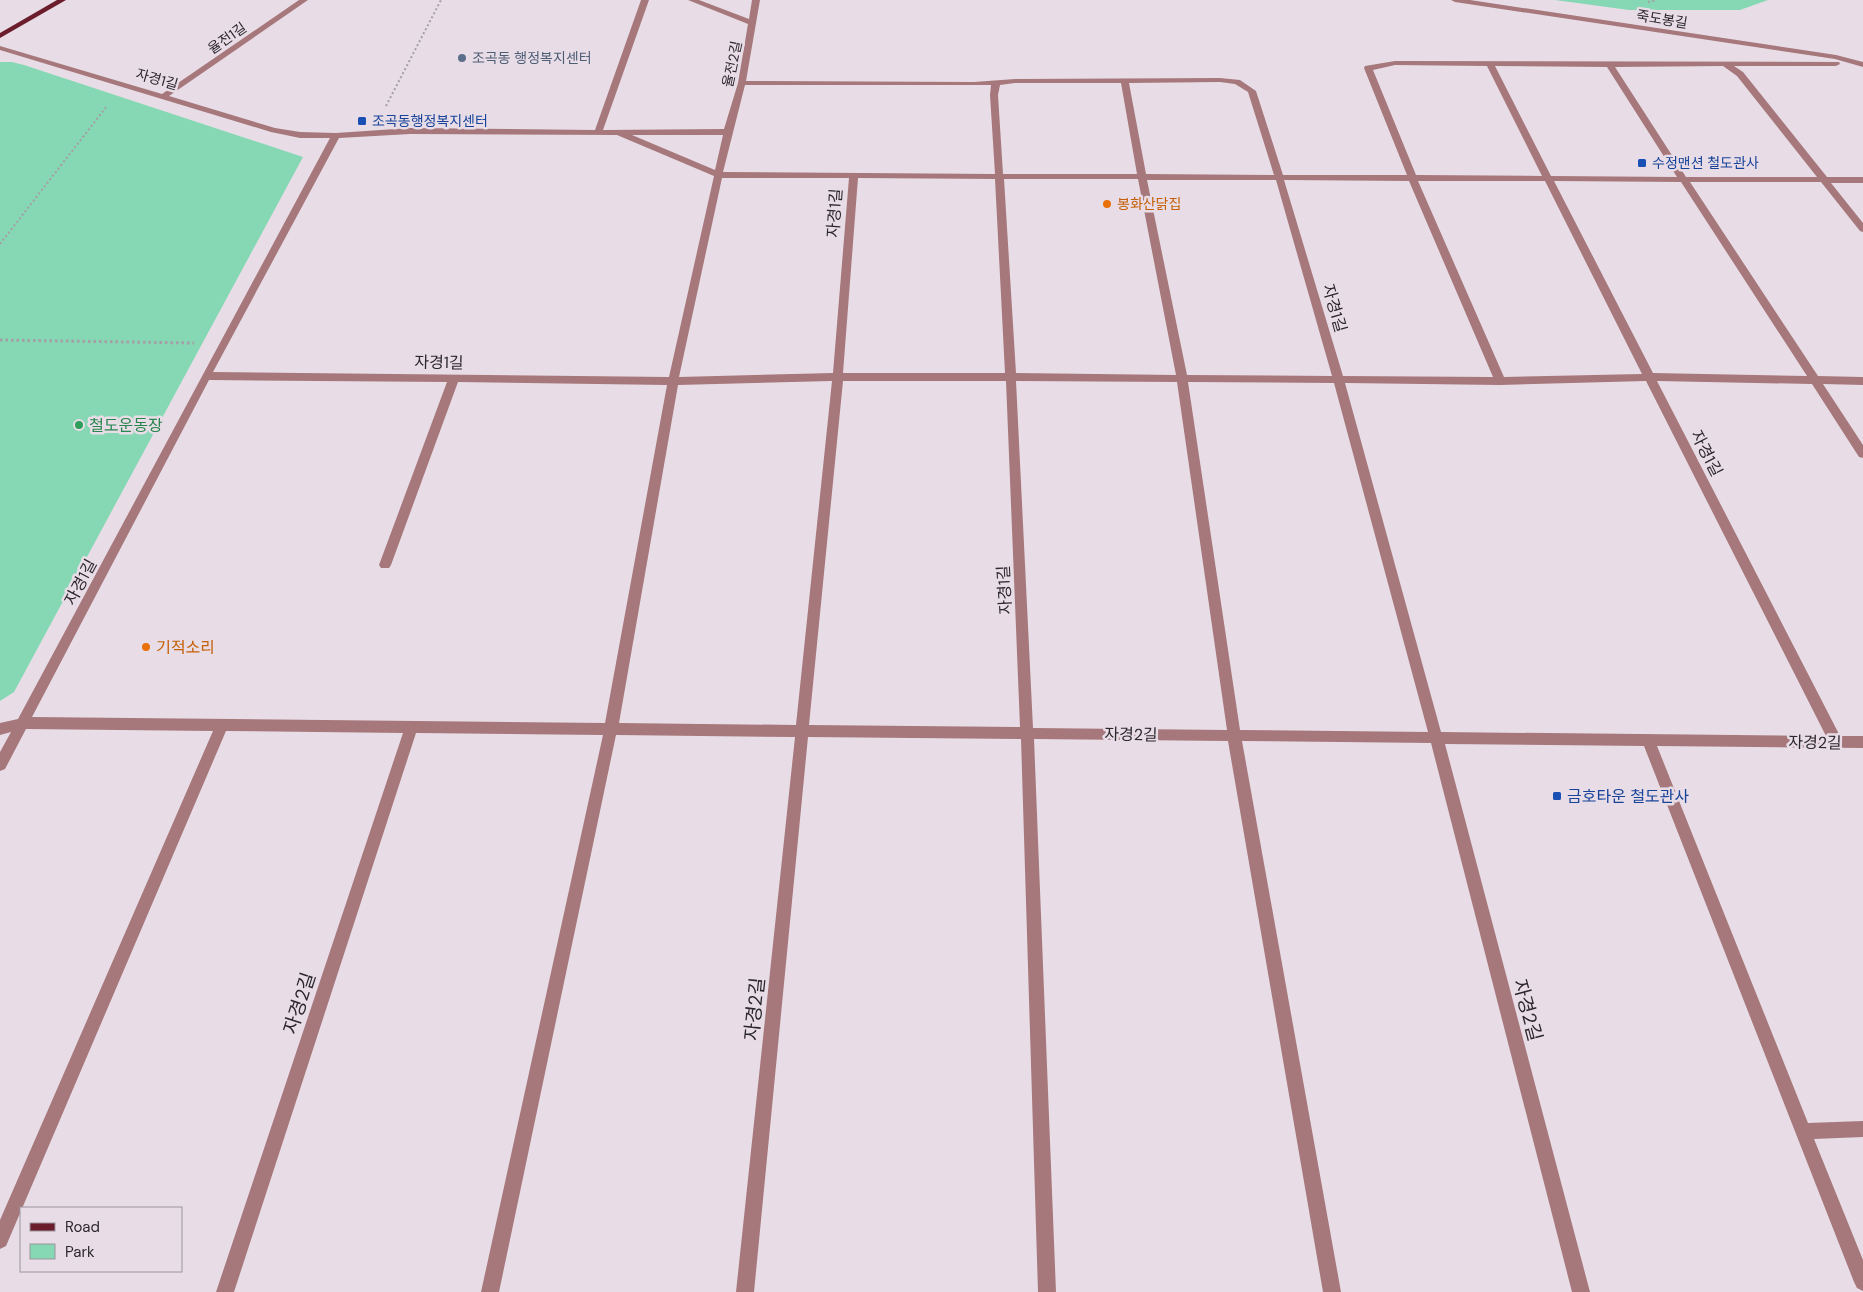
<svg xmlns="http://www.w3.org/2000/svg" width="1863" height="1292" viewBox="0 0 1863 1292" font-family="'DM Sans','Noto Sans KR',sans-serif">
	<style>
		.green { fill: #85d8b3 }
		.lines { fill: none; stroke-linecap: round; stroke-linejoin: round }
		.path-far1 { stroke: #a69ea6; stroke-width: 2; stroke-dasharray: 2 2.5; stroke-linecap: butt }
		.path { stroke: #a69ea6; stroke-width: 3; stroke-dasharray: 2.5 3; stroke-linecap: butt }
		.minor { fill: #a6787b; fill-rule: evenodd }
		.major { fill: #6b1d2b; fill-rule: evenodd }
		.service-dot { fill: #5c6f8a; stroke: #e8dde7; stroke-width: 2 }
		.transit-dot { fill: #1a4fb4; stroke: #e8dde7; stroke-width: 2 }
		.food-dot { fill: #e8710a; stroke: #e8dde7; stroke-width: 2 }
		.leisure-dot { fill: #2e9e5b; stroke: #e8dde7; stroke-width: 2 }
		.labels { text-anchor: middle; stroke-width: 5; stroke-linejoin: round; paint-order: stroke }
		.far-street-label { font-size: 14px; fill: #2b272b; stroke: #e8dde7 }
		.far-service-label { font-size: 14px; fill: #4e5e75; stroke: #e8dde7; text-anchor: start }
		.far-transit-label { font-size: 14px; fill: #164399; stroke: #e8dde7; text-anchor: start }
		.far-food-label { font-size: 14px; fill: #c56008; stroke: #e8dde7; text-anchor: start }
		.street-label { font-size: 16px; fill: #2b272b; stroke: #e8dde7 }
		.leisure-label { font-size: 16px; fill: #27864d; stroke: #e8dde7; text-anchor: start }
		.food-label { font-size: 16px; fill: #c56008; stroke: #e8dde7; text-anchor: start }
		.transit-label { font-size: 16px; fill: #164399; stroke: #e8dde7; text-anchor: start }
		.near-street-label { font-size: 19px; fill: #2b272b; stroke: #e8dde7 }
	</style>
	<rect width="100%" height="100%" fill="#e8dde7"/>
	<g class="green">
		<polygon points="1555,0 1768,0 1740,10 1629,10"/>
		<polygon points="0,62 12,62 24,65 303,157 14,692 0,701"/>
	</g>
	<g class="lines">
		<g class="path-far1">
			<polyline points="1648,2 1657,0"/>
			<polyline points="386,106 441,0"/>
			<polyline points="0,244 107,106"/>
		</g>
		<polyline class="path" points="0,340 194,343"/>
		<g class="minor">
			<path d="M 299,0 L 308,0 L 169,96 L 275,128 L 300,132 L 336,133 L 410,128 L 595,130 L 641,0 L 649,0 L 603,130 L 724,129 L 738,83 L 748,24 L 688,0 L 699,0 L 749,19 L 752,0 L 760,0 L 746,81 L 974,82 L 1015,79 L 1220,78 L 1240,80 L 1256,91 L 1283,175 L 1407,175 L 1364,68 L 1365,66 L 1395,61 L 1839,62 L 1840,64 L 1836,66 L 1734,66 L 1743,72 L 1827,177 L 1863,177 L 1863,183 L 1831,183 L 1863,223 L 1863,232 L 1860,231 L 1821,182 L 1690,182 L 1818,376 L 1863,377 L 1863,385 L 1823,384 L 1863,445 L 1863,458 L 1859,457 L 1812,384 L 1657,381 L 1840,736 L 1863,736 L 1863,748 L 1657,746 L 1808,1123 L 1863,1121 L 1863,1137 L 1814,1139 L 1863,1260 L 1863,1291 L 1857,1288 L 1854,1282 L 1644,746 L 1445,744 L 1590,1292 L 1572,1292 L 1431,743 L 1242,741 L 1341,1292 L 1323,1292 L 1228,741 L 1034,739 L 1056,1292 L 1038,1292 L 1021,739 L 808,737 L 754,1292 L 736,1292 L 795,737 L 616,735 L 499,1292 L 481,1292 L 603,735 L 416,733 L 234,1292 L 216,1292 L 403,733 L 226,731 L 6,1246 L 0,1249 L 0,1220 L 213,731 L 26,729 L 5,769 L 0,771 L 0,752 L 11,732 L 0,735 L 0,723 L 18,719 L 330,138 L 300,138 L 271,132 L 0,50 L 0,46 L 162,94 ZM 1395,65 L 1487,66 L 1542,176 L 1416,175 L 1373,70 ZM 1495,66 L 1607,67 L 1677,177 L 1551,176 ZM 1723,66 L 1737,76 L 1817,177 L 1686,177 L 1615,67 ZM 1220,82 L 1235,84 L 1248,92 L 1274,175 L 1146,174 L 1129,83 ZM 1015,83 L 1121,83 L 1137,174 L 1003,174 L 998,95 L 1000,85 ZM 745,85 L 991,85 L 990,95 L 995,174 L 723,172 ZM 410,134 L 617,135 L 714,176 L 669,377 L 213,372 L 339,138 ZM 632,135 L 723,135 L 715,170 ZM 722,178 L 849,178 L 833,373 L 679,377 ZM 858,178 L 995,179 L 1005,373 L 843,373 ZM 1004,179 L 1138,179 L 1176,375 L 1016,373 ZM 1147,180 L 1276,180 L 1332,376 L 1187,375 ZM 1284,180 L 1409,181 L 1493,377 L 1343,376 ZM 1418,181 L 1545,181 L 1642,374 L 1504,377 ZM 1554,181 L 1681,182 L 1807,376 L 1653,373 ZM 209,380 L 447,382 L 379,565 L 381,568 L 389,568 L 391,565 L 458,382 L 667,385 L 605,723 L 32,717 ZM 832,381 L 796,725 L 619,723 L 678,385 ZM 843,381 L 1006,381 L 1020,727 L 809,725 ZM 1016,381 L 1177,382 L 1227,730 L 1033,728 ZM 1646,381 L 1826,736 L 1441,732 L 1345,383 L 1500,385 ZM 1188,382 L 1334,383 L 1428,732 L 1240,730 Z"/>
			<polygon points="1451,0 1470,0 1836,55 1863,62 1863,67 1835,59 1455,2"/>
		</g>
		<polygon class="major" points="57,0 66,0 0,38 0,33"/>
	</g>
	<circle class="service-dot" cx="462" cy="58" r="5"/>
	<g class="transit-dot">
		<rect x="357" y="116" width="10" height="10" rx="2.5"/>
		<rect x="1637" y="158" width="10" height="10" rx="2.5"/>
		<rect x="1552" y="791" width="10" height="10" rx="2.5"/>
	</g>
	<g class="food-dot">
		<circle cx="1107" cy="204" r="5"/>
		<circle cx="146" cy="647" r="5"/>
	</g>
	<circle class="leisure-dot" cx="79" cy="425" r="5"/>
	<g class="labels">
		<g class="far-street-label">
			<text transform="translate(1662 19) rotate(9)" y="5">죽도봉길</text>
			<text transform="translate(227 38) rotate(-35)" y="5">율전1길</text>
			<text transform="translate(732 64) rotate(-78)" y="5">율전2길</text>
			<text transform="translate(157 79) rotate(16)" y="5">자경1길</text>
		</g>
		<g class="far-service-label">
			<text x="472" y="63">조곡동 행정복지센터</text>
		</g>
		<g class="far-transit-label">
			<text x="372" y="126">조곡동행정복지센터</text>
			<text x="1652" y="168">수정맨션 철도관사</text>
		</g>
		<g class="far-food-label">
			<text x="1117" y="209">봉화산닭집</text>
		</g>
		<g class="street-label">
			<text transform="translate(834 213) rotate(-86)" y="6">자경1길</text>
			<text transform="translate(1335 308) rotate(74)" y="6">자경1길</text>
			<text transform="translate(439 362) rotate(1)" y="6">자경1길</text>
			<text transform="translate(1707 453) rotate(63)" y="6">자경1길</text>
			<text transform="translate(80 582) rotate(-62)" y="6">자경1길</text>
			<text transform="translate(1004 590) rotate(-93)" y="6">자경1길</text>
			<text transform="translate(1131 734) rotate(1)" y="6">자경2길</text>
			<text transform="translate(1815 742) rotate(1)" y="6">자경2길</text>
		</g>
		<g class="leisure-label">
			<text x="89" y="431">철도운동장</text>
		</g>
		<g class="food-label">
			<text x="156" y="653">기적소리</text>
		</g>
		<g class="transit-label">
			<text x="1567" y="802">금호타운 철도관사</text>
		</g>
		<g class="near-street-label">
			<text transform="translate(299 1003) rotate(-72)" y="7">자경2길</text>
			<text transform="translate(754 1009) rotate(-84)" y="7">자경2길</text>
			<text transform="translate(1528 1010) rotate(75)" y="7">자경2길</text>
		</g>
	</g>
	<rect x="20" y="1207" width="162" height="65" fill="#e8dde7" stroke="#9c949c"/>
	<rect x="30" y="1223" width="25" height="8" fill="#6b1d2b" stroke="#9c949c"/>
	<text x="65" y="1232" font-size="15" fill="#2b272b">Road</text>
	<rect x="30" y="1244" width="25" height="15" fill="#85d8b3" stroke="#9c949c"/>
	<text x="65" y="1257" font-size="15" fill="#2b272b">Park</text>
</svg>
